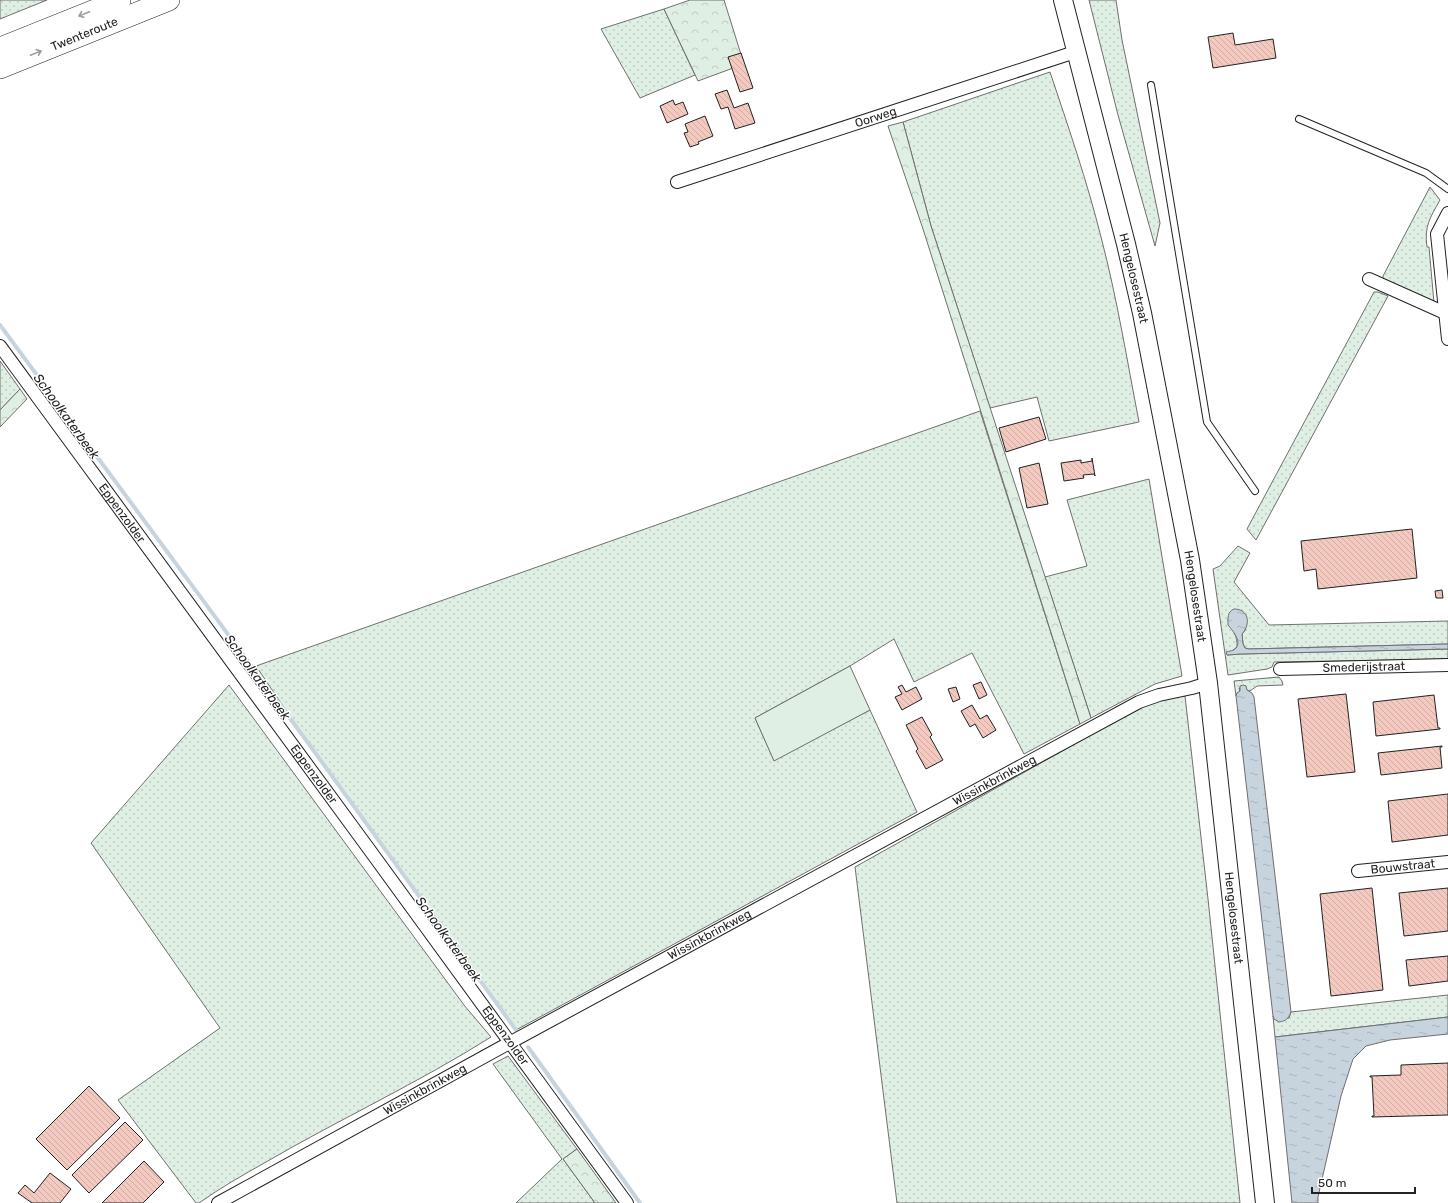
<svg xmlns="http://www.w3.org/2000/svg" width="1448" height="1203" viewBox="0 0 1448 1203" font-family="Rubik,sans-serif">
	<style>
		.grass { fill: url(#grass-dots); stroke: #6f6f6f }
		.forest { fill: url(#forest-crowns); stroke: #6f6f6f }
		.pitch { fill: #e0efe3; stroke: #6f6f6f }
		.water { fill: url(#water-ripples); stroke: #6f6f6f }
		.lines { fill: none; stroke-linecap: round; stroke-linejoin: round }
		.stream { stroke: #c7d3dd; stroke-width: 4 }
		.building { fill: url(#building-back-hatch); stroke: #222 }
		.service-casing { stroke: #222; stroke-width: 8 }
		.minor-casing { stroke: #222; stroke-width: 14 }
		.secondary-casing { stroke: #222; stroke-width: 20 }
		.trunk-casing { stroke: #222; stroke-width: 22 }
		.service { stroke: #fff; stroke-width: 6 }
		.minor { stroke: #fff; stroke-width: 12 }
		.secondary { stroke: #fff; stroke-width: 18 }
		.trunk { stroke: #fff; stroke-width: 21 }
		.oneway { stroke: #9c9c9c }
		.labels { text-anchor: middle; stroke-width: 3; stroke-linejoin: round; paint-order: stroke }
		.street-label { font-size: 12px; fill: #222; stroke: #fff }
		.water-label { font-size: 13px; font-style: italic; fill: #222; stroke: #fff }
	</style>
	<defs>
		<pattern id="grass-dots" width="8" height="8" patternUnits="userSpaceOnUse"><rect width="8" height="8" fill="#e0efe3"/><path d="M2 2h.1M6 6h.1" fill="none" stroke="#c0cdc2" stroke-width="1.8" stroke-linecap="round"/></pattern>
		<pattern id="forest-crowns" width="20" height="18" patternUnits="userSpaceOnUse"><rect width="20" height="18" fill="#e0efe3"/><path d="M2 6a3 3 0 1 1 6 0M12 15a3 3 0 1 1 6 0" fill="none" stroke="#c0cdc2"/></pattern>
		<pattern id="water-ripples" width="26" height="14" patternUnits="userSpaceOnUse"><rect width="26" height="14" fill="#c7d3dd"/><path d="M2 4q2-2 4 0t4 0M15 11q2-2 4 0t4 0" fill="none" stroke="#abb5bd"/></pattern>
		<pattern id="building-back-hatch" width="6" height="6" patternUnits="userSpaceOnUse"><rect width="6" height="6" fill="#f3c9c0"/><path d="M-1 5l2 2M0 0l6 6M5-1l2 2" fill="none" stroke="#d0aca5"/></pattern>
	</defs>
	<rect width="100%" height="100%" fill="#fff"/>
	<g class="grass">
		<polygon points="0,0 47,0 0,19"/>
		<polygon points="1089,0 1116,0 1122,40 1160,223 1155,246 1118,115"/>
		<polygon points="664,9 695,75 640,98 601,29"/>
		<path d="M 1050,72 C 1068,126 1087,181 1101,237 C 1117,298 1127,360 1139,422 L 1049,441 L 1037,397 L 990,408 L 931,226 L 903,122 Z"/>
		<path d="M 1430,187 L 1440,200 C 1430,218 1424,226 1427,247 L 1429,247 L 1434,303 L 1383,280 L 1383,276 Z"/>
		<polygon points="1374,292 1378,292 1388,296 1256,540 1247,529"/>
		<polygon points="0,361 20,389 0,410"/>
		<polygon points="980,411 1080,724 1024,754 972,653 914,682 894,639 850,666 755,718 774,760 870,710 917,812 516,1030 303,736 256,666"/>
		<polygon points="1149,479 1182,676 1155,684 1091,718 1045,577 1087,566 1067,500"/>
		<path d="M 1238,546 L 1250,553 L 1234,582 L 1269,625 L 1448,621 L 1448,644 L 1249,649 L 1245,648 L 1243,644 L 1242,634 L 1246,629 L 1228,619 C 1232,628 1238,637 1237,647 L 1227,655 L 1241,654 L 1448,649 L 1448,659 L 1274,662 L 1272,667 L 1267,669 L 1228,675 L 1213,569 L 1220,566 Z"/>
		<polygon points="1279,677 1282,681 1283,685 1257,686 1250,691 1246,690 1246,689 1239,688 1240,692 1237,693 1236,696 1234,681"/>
		<path d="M 229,685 L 464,1005 L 491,1037 C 418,1083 340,1119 266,1162 C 243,1175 220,1188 199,1203 L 196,1203 L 118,1100 L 220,1028 L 91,843 Z"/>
		<polygon points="1173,696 1185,696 1208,899 1240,1203 897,1203 855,867 1148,703"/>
		<polygon points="1448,995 1448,1017 1275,1037 1273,1016 1274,1019 1289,1018 1291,1012"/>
		<polygon points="508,1056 577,1149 563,1159 595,1203 516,1203 562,1159 493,1064"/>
	</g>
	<g class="forest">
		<polygon points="690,0 724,0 744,64 698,81 664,9"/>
		<polygon points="903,122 931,226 1091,718 1080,724 923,229 888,126"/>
		<polygon points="20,389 27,399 0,427 0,410"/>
		<polygon points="577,1149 616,1203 595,1203 563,1159"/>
	</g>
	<polygon class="pitch" points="850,666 870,710 774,761 755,718"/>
	<g class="water">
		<path d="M 1234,609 C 1249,609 1251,624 1242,634 L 1243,644 L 1245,648 L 1249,649 L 1448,644 L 1448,649 L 1241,654 L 1227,655 L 1226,652 C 1229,651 1234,651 1236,648 C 1242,641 1232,630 1228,625 C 1228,618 1227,612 1234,609 Z"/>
		<path d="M 1243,685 L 1246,686 L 1247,690 L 1252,693 L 1254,697 L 1291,1012 C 1288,1019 1286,1021 1279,1022 L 1274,1019 L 1273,1016 L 1236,696 L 1237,693 L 1240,691 L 1240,686 Z"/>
		<polygon points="1448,1017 1448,1034 1390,1040 1366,1046 1353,1059 1341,1096 1318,1197 1318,1203 1292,1203 1275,1037"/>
	</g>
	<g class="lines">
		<g class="stream">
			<polyline points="0,325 303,736 516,1030"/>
			<polyline points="528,1047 640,1203"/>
		</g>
	</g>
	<g class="building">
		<polygon points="1233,33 1235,45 1273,39 1276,58 1213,68 1208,37"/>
		<polygon points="741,53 753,88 740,92 728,57"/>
		<polygon points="727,90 734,108 748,103 755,123 735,129 728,107 721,109 715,94"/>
		<polygon points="673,100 675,105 683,102 688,114 667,123 660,106"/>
		<polygon points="705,116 713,136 698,142 699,144 690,147 684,133 688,132 685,124"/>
		<polygon points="1039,417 1046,439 1006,452 999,428"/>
		<polygon points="1092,458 1095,476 1094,474 1083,475 1084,478 1064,481 1061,463 1081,460 1081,463 1092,461"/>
		<polygon points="1039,463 1048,504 1027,508 1019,468"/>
		<polygon points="1412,529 1417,578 1318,589 1316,569 1304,571 1301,541"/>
		<polygon points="1442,590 1443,598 1436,598 1435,591"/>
		<polygon points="981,682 987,695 979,699 973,685"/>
		<polygon points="902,685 906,692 916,687 922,699 902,710 895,697 902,694 898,687"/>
		<polygon points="956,687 960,699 953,702 948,689"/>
		<polygon points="1346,694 1355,772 1307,777 1298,699"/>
		<polygon points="1434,695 1438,728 1440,728 1440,729 1376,736 1373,702"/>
		<polygon points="972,705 980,719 987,715 996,730 983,738 975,724 970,727 961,711"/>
		<polygon points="922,717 932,735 930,737 943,760 926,769 916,751 918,749 906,725"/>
		<polygon points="1442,746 1442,747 1440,747 1442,768 1381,775 1378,753"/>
		<polygon points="1448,794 1448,835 1392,842 1388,801"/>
		<polygon points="1372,888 1383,990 1331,996 1320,894"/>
		<polygon points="1448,888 1448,931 1404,936 1399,893"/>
		<polygon points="1448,956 1448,981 1409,986 1406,960"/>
		<polygon points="1448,1063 1448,1115 1372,1117 1372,1116 1374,1116 1372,1077 1370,1077 1370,1076 1401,1075 1401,1065"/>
		<polygon points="89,1086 120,1118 67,1170 36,1139"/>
		<polygon points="125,1122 143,1140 89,1193 72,1175"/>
		<polygon points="144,1161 164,1182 143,1203 102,1203"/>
		<polygon points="50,1173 71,1189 60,1203 32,1203 18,1193 25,1185 34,1193"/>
	</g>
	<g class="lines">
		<g class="service-casing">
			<g id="service">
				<polyline points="1151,85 1207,422 1255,491"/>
				<polyline points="1299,119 1426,173 1448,189"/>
			</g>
		</g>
		<g class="minor-casing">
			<g id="minor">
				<path id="s1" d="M 677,182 L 1075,52"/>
				<polyline points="1448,213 1437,234 1448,339"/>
				<polyline points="1369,279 1445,313"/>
				<path id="s2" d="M 0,346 C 208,632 420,916 627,1203"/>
				<path id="s3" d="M 1280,669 L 1448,665"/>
				<path id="s4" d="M 1358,871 L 1448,862"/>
				<path id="s5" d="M 218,1203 L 511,1042 L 1139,702 L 1159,695 L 1192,688 L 1208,683"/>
			</g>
		</g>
		<g class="secondary-casing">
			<g id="secondary">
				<path id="s6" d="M 1063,0 L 1126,244 L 1142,313 L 1190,560 L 1208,683 L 1265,1203"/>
			</g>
		</g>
		<g class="trunk-casing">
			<g id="trunk">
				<polyline points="0,48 120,0"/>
				<path id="s7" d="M 0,68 L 169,0"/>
			</g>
		</g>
		<use href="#service" class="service"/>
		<use href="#minor" class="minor"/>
		<use href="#secondary" class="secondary"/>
		<use href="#trunk" class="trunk"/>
	</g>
	<defs><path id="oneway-shaft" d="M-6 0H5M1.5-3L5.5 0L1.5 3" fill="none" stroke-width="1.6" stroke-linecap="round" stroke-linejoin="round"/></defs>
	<g class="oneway">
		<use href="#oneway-shaft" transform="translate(84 14) rotate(158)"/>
		<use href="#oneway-shaft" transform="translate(36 53) rotate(-22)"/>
	</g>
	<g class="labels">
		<g class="street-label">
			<text dy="4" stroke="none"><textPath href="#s7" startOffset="91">Twenteroute</textPath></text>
			<text dy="4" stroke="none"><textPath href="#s1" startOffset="209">Oorweg</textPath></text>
			<text dy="4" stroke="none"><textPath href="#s6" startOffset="287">Hengelosestraat</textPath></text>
			<text dy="4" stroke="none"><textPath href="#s2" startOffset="207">Eppenzolder</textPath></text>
			<text dy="4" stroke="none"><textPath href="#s6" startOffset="611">Hengelosestraat</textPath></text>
			<text dy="4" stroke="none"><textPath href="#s3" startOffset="84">Smederijstraat</textPath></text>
			<text dy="4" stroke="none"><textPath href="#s2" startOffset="531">Eppenzolder</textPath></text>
			<text dy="4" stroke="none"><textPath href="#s5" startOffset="884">Wissinkbrinkweg</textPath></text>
			<text dy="4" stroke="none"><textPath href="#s4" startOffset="45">Bouwstraat</textPath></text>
			<text dy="4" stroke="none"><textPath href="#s6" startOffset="935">Hengelosestraat</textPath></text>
			<text dy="4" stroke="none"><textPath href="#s5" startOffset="560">Wissinkbrinkweg</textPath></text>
			<text dy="4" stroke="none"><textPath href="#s2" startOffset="855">Eppenzolder</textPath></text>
			<text dy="4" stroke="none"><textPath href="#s5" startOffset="236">Wissinkbrinkweg</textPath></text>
		</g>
		<g class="water-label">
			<text transform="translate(67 416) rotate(54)" y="5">Schoolkaterbeek</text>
			<text transform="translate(258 677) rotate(54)" y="5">Schoolkaterbeek</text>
			<text transform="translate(449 939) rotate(54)" y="5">Schoolkaterbeek</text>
		</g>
	</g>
	<path d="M1312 1187v6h103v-6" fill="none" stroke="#222222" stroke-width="2"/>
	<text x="1318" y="1187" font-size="12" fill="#222222" stroke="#ffffff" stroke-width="3" paint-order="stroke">50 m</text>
</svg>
